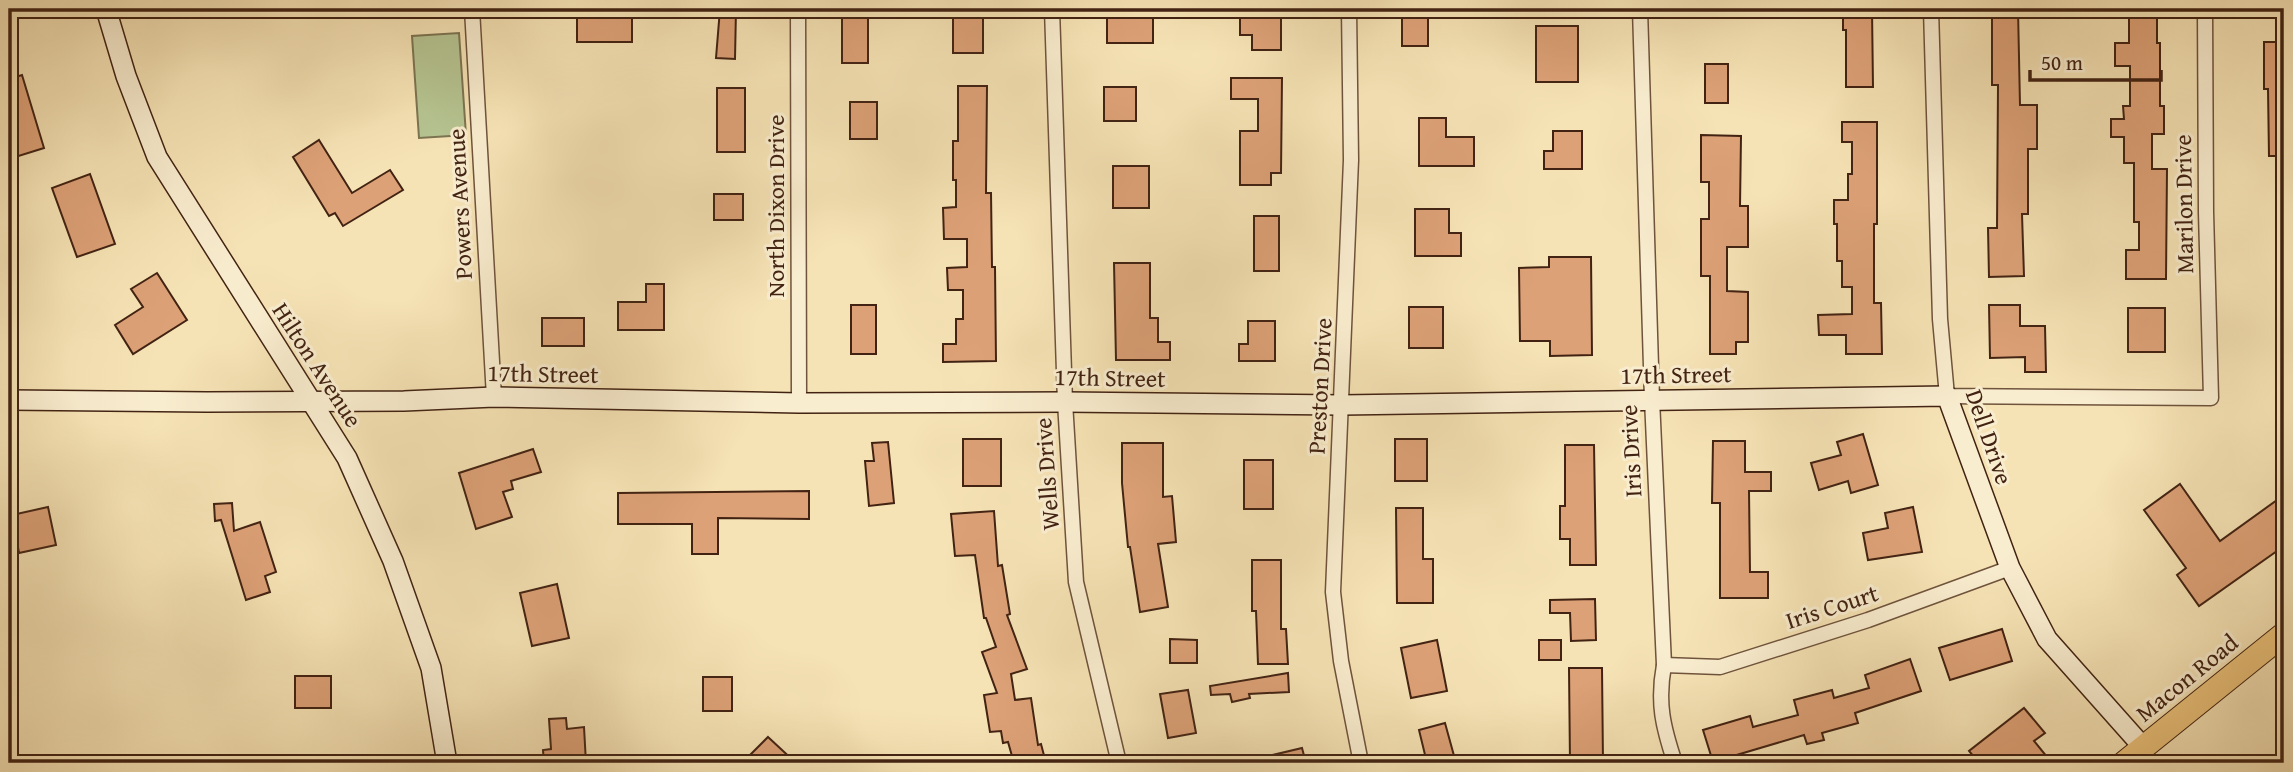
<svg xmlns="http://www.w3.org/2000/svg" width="2293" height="772" viewBox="0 0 2293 772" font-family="'Gentium Book Plus',serif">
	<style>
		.green { fill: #b6c592; stroke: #7c7452; stroke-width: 2 }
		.building { fill: #dda177; stroke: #422313; stroke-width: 2 }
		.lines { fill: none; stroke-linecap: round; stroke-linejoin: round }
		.street-casing { stroke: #6f533c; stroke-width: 17 }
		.secondary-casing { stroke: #422313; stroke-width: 22 }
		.primary-casing { stroke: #422313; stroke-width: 25 }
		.street { stroke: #f9edcf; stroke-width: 14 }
		.secondary { stroke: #f9edcf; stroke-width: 19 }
		.primary { stroke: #ebc27a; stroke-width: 23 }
		.labels { text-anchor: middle; stroke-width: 6; stroke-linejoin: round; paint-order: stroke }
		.street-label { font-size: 24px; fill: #422313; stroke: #f9edcf }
	</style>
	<rect width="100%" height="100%" fill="#f6e3b5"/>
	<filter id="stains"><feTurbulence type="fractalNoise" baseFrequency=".00286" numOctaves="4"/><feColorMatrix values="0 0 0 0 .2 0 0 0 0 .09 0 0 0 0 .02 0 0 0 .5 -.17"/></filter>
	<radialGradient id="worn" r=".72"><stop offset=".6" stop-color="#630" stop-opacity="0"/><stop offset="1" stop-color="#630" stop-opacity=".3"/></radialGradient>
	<polygon class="green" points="459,33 466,135 419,138 412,36"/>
	<g class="building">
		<polygon points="720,9 736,9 735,59 716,58"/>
		<polygon points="1240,9 1281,9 1281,50 1252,50 1252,35 1240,35"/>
		<polygon points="1843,9 1872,9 1873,87 1846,87 1846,30 1843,30"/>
		<polygon points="1992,9 2018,9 2020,105 2037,105 2037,149 2028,149 2028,214 2022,214 2024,276 1989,277 1988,228 1997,228 1998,85 1992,85"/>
		<polygon points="2129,9 2157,9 2157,43 2160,43 2160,106 2164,106 2164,134 2152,134 2152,169 2167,169 2166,279 2126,279 2126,250 2139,250 2139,222 2134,222 2134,163 2124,163 2124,137 2111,137 2111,119 2124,119 2123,106 2130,106 2130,66 2115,66 2115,43 2129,43"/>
		<rect x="953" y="11" width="30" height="42"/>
		<rect x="1402" y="11" width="26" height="35"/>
		<rect x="842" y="12" width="26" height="51"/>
		<rect x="1107" y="13" width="46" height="30"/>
		<rect x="577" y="15" width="55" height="27"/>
		<rect x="1536" y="26" width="42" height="56"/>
		<polygon points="2264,42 2284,42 2284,156 2269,156 2268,89 2264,89"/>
		<rect x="1705" y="64" width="23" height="39"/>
		<polygon points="22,75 44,148 9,159 9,79"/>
		<polygon points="1231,78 1282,78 1281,173 1271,173 1271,185 1240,185 1240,131 1258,131 1258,99 1231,99"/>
		<polygon points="958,86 987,86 986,193 991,193 992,267 995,267 996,361 943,362 943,344 956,344 956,319 963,319 963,290 948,290 947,268 967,267 967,239 944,239 943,208 956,207 956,180 953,180 953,141 958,141"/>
		<rect x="1104" y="87" width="32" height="34"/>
		<rect x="717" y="88" width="28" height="64"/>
		<rect x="850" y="102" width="27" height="37"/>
		<polygon points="1419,118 1446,118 1446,137 1474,137 1474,166 1419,166"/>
		<polygon points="1842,122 1877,122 1877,224 1874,224 1874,303 1881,303 1882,354 1846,354 1846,335 1819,335 1818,315 1852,314 1852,287 1842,287 1842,261 1837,261 1837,224 1834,224 1834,200 1848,200 1848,174 1852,174 1852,142 1842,142"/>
		<polygon points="1553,131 1582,131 1582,169 1544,169 1544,151 1553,151"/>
		<polygon points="1701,135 1741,136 1740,206 1748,206 1748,247 1727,247 1727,291 1748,292 1748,342 1736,342 1736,354 1710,354 1710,276 1701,276 1701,219 1709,219 1709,182 1701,182"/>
		<polygon points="319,140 352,193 390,170 403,190 343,226 335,213 329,216 293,157"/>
		<rect x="1113" y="166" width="36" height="42"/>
		<polygon points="90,174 115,244 77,257 52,188"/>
		<rect x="714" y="194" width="29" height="26"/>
		<polygon points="1415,209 1449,209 1449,233 1461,233 1461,256 1415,256"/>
		<rect x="1254" y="216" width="25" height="55"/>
		<polygon points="1549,257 1591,257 1592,355 1550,356 1550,341 1520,341 1519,268 1549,267"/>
		<polygon points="1114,263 1150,263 1150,318 1158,318 1158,342 1170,342 1170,360 1116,360"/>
		<polygon points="157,273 187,320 133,354 115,325 143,307 131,289"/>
		<polygon points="646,284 664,284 664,330 618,330 618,302 646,302"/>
		<rect x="851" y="305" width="25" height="49"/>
		<polygon points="1989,305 2020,305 2020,326 2045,326 2046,372 2025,372 2025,357 1990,358"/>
		<rect x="1409" y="307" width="34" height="41"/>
		<rect x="2128" y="308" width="37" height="44"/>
		<rect x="542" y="318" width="42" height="28"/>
		<polygon points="1248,321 1275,321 1275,361 1239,361 1239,344 1248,344"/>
		<polygon points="1863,434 1878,485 1851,493 1848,481 1819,490 1811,463 1841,455 1837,442"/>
		<rect x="963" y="439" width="38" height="47"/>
		<rect x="1395" y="439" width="32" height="42"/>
		<polygon points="1713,441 1745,441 1745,472 1771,472 1771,491 1749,491 1750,572 1768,572 1768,598 1720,598 1720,503 1712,503"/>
		<polygon points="888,442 894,503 869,506 865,461 874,461 872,443"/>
		<polygon points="1122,443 1163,443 1163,497 1172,496 1176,542 1158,544 1168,607 1140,612 1130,547 1128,547 1122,483"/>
		<polygon points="1565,445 1594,445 1596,565 1570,565 1570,539 1560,539 1560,506 1565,506"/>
		<polygon points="533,449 541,472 511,481 513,489 503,492 512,517 476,529 459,473"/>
		<rect x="1244" y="460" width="29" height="49"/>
		<polygon points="2180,484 2220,541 2284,495 2284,546 2199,606 2177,575 2186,568 2144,510"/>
		<polygon points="809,491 809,519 718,518 718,554 692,554 692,524 618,524 618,493"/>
		<polygon points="232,503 234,531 260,522 276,572 265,576 270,592 246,600 221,520 215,521 214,504"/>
		<polygon points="48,507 56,545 19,553 12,515"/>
		<polygon points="1913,507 1922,552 1868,560 1863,533 1888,528 1885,513"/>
		<polygon points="1396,508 1423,508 1423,559 1433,559 1433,603 1397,603"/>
		<polygon points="994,511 998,566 1002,565 1010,614 1007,615 1027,669 1011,674 1015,700 1031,698 1038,745 1041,744 1046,763 1014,763 1008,742 1003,743 1001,731 990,732 984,695 997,693 982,652 996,647 986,618 984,618 975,555 955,556 951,514"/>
		<polygon points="1252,560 1281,560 1281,629 1286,629 1288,664 1258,664 1256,611 1252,611"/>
		<polygon points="557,584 569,638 532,646 520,593"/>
		<polygon points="1595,599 1596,640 1571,641 1570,613 1550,613 1550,600"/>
		<polygon points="2002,629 2012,661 1950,680 1939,648"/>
		<polygon points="1170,639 1197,640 1197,663 1170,663"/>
		<polygon points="1437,640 1447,691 1411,698 1401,648"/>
		<rect x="1539" y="640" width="22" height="20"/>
		<polygon points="1910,659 1921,691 1855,713 1858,723 1822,733 1824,740 1807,744 1804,735 1713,762 1703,730 1750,716 1753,727 1798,715 1794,700 1832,690 1834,698 1869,688 1865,675"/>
		<polygon points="1569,668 1602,668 1603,763 1570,763"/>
		<polygon points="1288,673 1289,692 1249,694 1250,698 1232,702 1230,694 1211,695 1210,686"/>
		<rect x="295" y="676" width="36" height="32"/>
		<rect x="703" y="677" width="29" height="34"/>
		<polygon points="1188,690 1196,733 1168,738 1160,694"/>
		<polygon points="2024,708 2045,733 2034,741 2052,763 2022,763 2017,758 2010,763 1979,763 1969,751"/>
		<polygon points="566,718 567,729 584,727 586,763 544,763 543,750 551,749 549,719"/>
		<polygon points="1445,723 1456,763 1427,763 1419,730"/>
		<polygon points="768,737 796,763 742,763"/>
		<polygon points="1302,748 1306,763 1261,763 1260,758"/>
	</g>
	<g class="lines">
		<g class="street-casing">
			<g id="street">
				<polyline points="472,9 494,397"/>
				<polyline points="798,9 799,403"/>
				<polyline points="1052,9 1065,402 1076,582 1119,763"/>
				<polyline points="1349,9 1351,160 1333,592 1341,661 1361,763"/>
				<path d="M 1640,9 L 1652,399 L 1664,665 C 1657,703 1663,727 1675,763"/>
				<polyline points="1931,9 1940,319 1947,396 2211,398 2206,212 2205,9"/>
				<polyline points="1664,665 1720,667 1868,620 2010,568"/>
			</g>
		</g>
		<g class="secondary-casing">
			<g id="secondary">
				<polyline points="106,9 126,76 157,157 347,458 393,561 431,668 447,763"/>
				<polyline points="9,400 207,402 404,401 494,397 799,403 1065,402 1342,405 1947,396 2010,568 2047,639 2143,747"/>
			</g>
		</g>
		<g class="primary-casing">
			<polyline id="primary" points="2124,763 2284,634"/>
		</g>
		<use href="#street" class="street"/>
		<use href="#secondary" class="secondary"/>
		<use href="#primary" class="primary"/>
	</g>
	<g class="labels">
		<g class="street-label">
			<text transform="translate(460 204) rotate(-93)" y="8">Powers Avenue</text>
			<text transform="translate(2184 204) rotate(-91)" y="8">Marilon Drive</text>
			<text transform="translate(776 206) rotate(-90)" y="8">North Dixon Drive</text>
			<text transform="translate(317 365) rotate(57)" y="8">Hilton Avenue</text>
			<text transform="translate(543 374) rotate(1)" y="8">17th Street</text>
			<text transform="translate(1676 375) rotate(-1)" y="8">17th Street</text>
			<text transform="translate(1110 378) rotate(1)" y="8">17th Street</text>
			<text transform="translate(1320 386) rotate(-87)" y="8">Preston Drive</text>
			<text transform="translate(1989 437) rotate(71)" y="8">Dell Drive</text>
			<text transform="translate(1631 451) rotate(-93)" y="8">Iris Drive</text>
			<text transform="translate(1047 474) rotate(-94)" y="8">Wells Drive</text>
			<text transform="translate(1832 607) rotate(-18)" y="8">Iris Court</text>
			<text transform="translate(2187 678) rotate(-39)" y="8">Macon Road</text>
		</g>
	</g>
	<rect width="2293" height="772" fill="none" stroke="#f6e3b5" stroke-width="35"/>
	<rect x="10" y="10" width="2272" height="751" fill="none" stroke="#422313" stroke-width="3.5"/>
	<rect x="18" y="18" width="2258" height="737" fill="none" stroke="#422313" stroke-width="2"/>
	<path d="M2030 70v10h131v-10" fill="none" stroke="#422313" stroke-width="3.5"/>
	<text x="2041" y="70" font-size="21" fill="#422313" stroke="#f9edcf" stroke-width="5" paint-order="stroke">50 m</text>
	<rect width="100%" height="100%" filter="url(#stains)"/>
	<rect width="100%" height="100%" fill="url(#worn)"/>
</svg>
